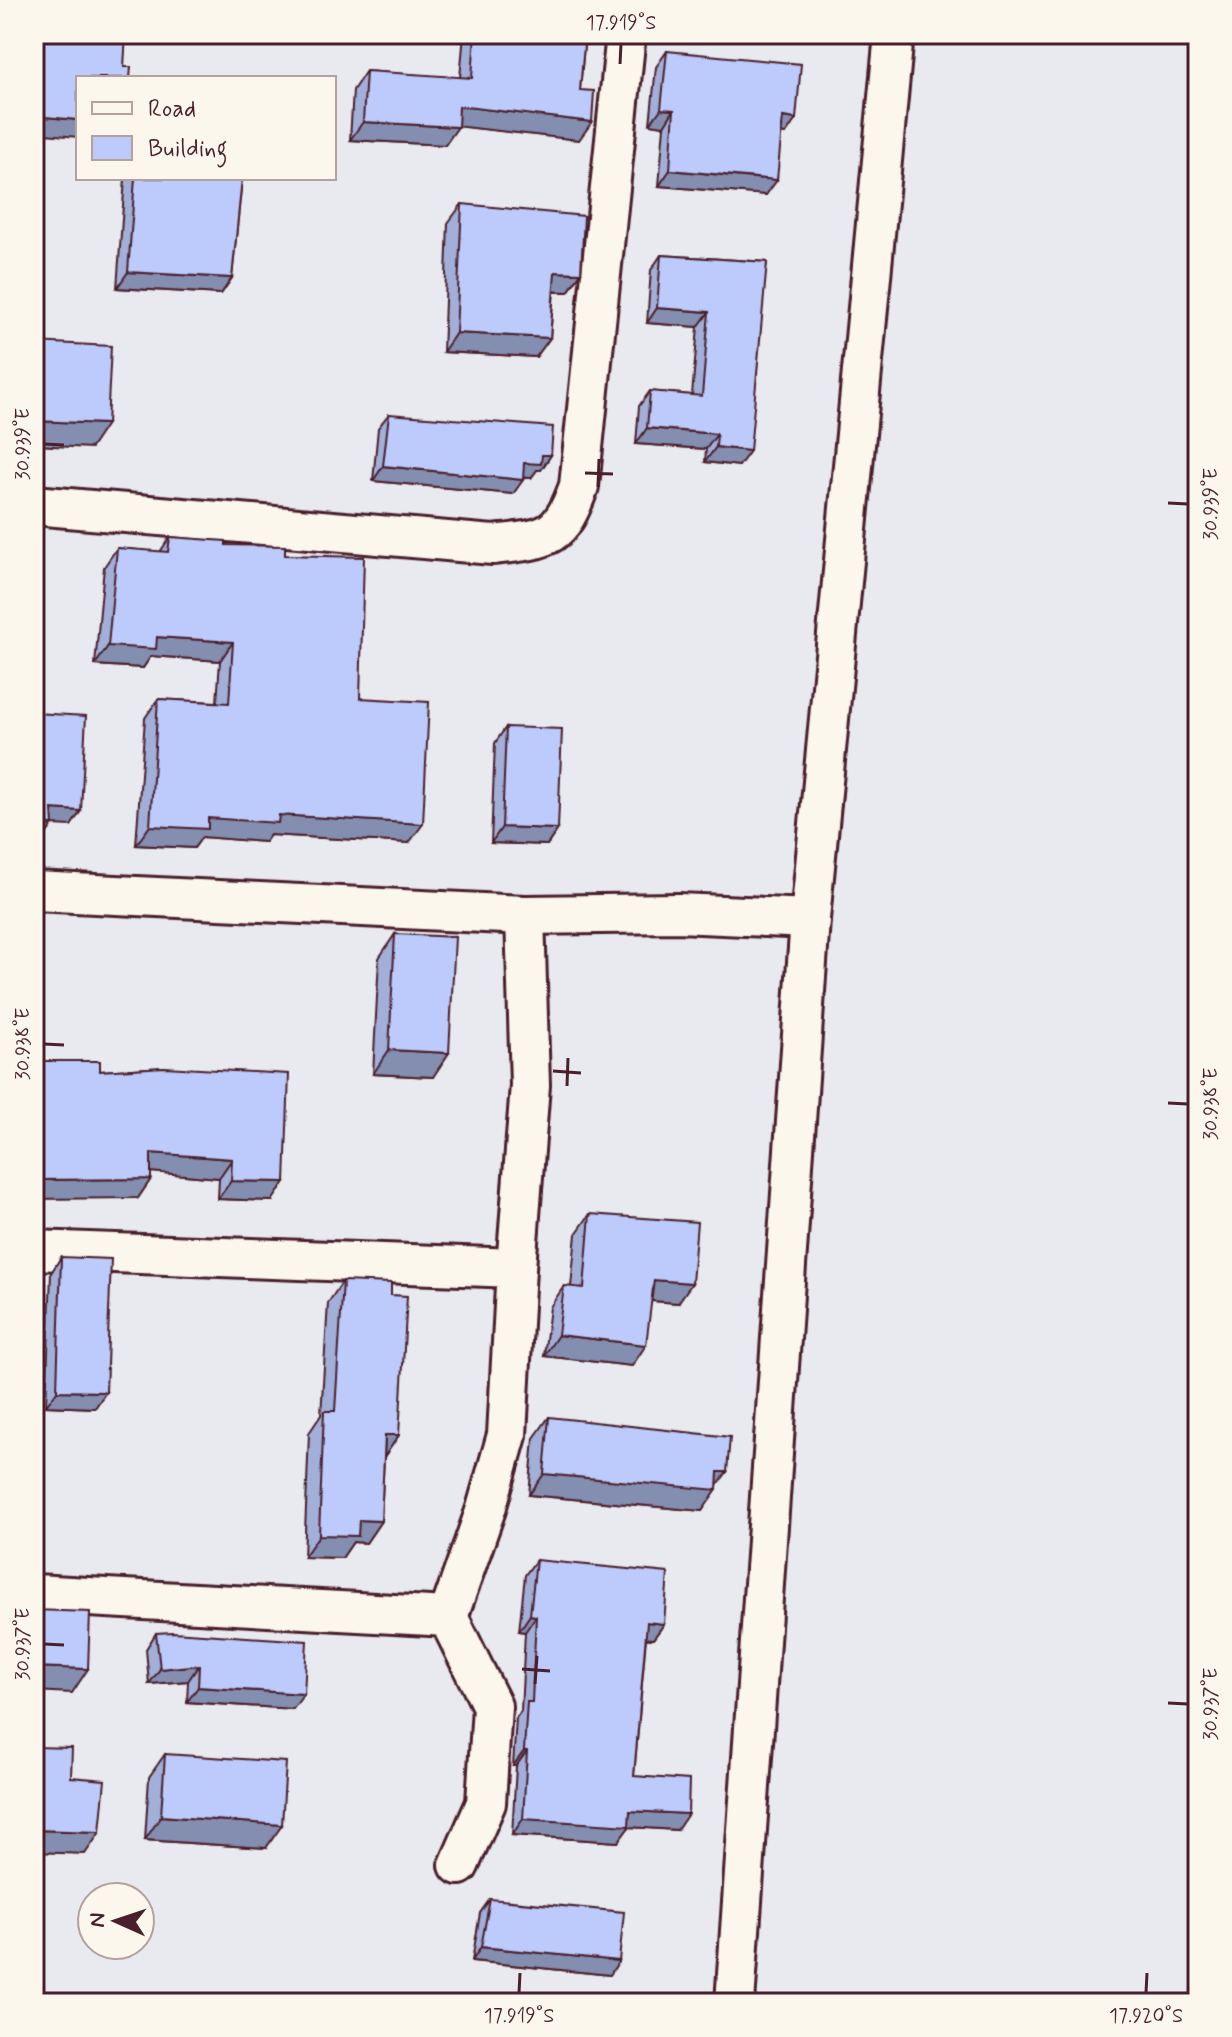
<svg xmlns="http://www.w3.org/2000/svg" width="1232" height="2037" viewBox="0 0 1232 2037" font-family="Mynerve,sans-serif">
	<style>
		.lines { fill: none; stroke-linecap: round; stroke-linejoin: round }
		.minor-casing { stroke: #4a1f2b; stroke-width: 44 }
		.minor { stroke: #fbf7ec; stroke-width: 38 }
		.wall { fill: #a2afd8; stroke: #4a1f2b; stroke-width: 2 }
		.shaded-wall { fill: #848eb0; stroke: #4a1f2b; stroke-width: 2 }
		.building { fill: #bccbfb; stroke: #4a1f2b; stroke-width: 2 }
		.ticks { fill: none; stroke: #4a1f2b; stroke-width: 3 }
		.neatline { fill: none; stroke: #4a1f2b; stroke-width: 3 }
		.ticks-label { font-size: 20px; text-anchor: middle; fill: #4a1f2b }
	</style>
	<rect width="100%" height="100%" fill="#e8eaf0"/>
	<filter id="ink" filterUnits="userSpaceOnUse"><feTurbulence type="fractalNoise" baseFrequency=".0125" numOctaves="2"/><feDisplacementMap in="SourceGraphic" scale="16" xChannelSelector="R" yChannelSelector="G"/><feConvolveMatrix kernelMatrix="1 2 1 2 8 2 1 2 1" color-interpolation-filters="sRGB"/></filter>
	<g filter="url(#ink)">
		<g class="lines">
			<g class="minor-casing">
				<g id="minor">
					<path d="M 34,505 L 493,545 C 547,539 560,540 579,486 L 626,34"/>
					<polyline points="34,891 525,915 678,913 810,919"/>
					<polyline points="34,1250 516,1268 507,1435 486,1509 448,1617"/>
					<polyline points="516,1268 530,1085 525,915"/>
					<polyline points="34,1594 448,1617 492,1706 486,1803 459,1865"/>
					<polyline points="735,2003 810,919 894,34"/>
				</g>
			</g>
			<use href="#minor" class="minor"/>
		</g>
		<g class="wall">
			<polygon points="464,34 585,34 580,90 579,140 458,126 445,145 350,140 353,90 366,71 460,78"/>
			<polygon points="667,51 786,134 781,133 766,195 659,186 664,126 650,124 656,67"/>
			<polygon points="125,178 242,178 232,278 221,294 117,288"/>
			<polygon points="462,204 581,273 568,292 554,292 550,338 536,357 443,352 448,223"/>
			<polygon points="661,255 767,262 739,466 705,462 706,449 636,444 639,406 650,391 692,395 698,327 647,323 651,270"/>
			<polygon points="389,414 551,455 541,470 537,470 531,478 523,478 513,494 373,481 378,428"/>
			<polygon points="170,537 226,545 285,555 360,698 409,843 270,835 265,842 202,837 194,848 136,845 145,718 158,699 217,702 220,661 151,656 143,668 95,665 104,567 117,548 160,552"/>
			<polygon points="506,727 558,829 547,845 491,843 495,743"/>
			<polygon points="395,934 433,1077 373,1074 379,958"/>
			<polygon points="165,1067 272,1201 218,1199 219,1178 151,1172 151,1179 138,1198 100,1071"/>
			<polygon points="590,1214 678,1303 651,1301 632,1366 544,1356 550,1307 564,1286 571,1287 576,1234"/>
			<polygon points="61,1257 95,1408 46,1406 51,1273"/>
			<polygon points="343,1281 391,1295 399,1435 384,1457 381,1521 366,1543 353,1542 342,1558 304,1557 309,1433 321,1415 328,1303"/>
			<polygon points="549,1417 717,1486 702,1511 529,1495 534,1438"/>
			<polygon points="536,1560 664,1624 653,1639 646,1638 634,1776 677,1830 629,1827 618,1842 512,1835 516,1766 513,1766 516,1718 521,1711 525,1632 519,1631 525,1575"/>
			<polygon points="156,1633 293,1709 187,1702 188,1681 149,1684 146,1649"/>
			<polygon points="165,1754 266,1848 145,1840 149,1777"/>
			<polygon points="490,1899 610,1975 472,1961 480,1913"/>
		</g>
		<g class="shaded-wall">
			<polygon points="459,106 592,122 579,140 446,125"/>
			<polygon points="661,109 674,110 664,126 650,124"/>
			<polygon points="34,116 78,120 78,137 34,133"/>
			<polygon points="783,117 796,119 786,134 772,132"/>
			<polygon points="363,122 458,127 445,145 350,140"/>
			<polygon points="670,170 777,180 766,195 659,186"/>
			<polygon points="128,272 232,278 221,294 117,288"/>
			<polygon points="555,272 581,273 568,292 542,291"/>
			<polygon points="657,308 709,312 698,327 647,323"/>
			<polygon points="456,333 550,338 536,357 443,352"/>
			<polygon points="34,421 107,424 91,448 34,445"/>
			<polygon points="647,428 717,434 706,449 636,444"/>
			<polygon points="716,447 750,451 739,466 705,462"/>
			<polygon points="542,455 551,455 541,470 537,470 531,478 514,477 524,463"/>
			<polygon points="383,466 523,480 513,494 373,481"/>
			<polygon points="157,637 233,642 220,661 151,656 143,668 95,665 108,646"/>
			<polygon points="52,809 81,811 71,826 53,825 42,840 34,840 34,824"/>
			<polygon points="279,815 423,824 409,843 270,835 265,842 202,837 194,848 136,845 150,826 208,818"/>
			<polygon points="502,827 558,829 547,845 491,843"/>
			<polygon points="389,1050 449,1053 433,1077 373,1074"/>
			<polygon points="151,1153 232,1159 219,1178 138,1171"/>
			<polygon points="151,1179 138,1198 34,1199 34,1180"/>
			<polygon points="231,1181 285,1182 272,1201 218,1199"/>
			<polygon points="654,1280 692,1283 678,1303 639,1300"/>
			<polygon points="558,1335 646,1345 632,1366 544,1356"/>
			<polygon points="57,1391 106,1392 95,1408 46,1406"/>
			<polygon points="385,1435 399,1435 384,1457"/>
			<polygon points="718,1472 727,1472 714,1490 717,1490 702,1511 529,1495 544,1474"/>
			<polygon points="359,1520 381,1521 366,1543 353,1542 342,1558 304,1557 319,1535"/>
			<polygon points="530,1615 536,1616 525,1632 519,1631"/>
			<polygon points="647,1622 664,1624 653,1639 636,1638"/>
			<polygon points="199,1665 188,1681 149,1684 160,1669"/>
			<polygon points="34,1667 88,1669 72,1693 34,1691"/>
			<polygon points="198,1687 304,1694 293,1709 187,1702"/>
			<polygon points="524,1751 527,1751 516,1766 513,1766"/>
			<polygon points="630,1811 688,1814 677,1830 629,1827 618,1842 512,1835 523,1819"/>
			<polygon points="161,1816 282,1825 266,1848 145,1840"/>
			<polygon points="34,1830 100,1832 85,1854 34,1852"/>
			<polygon points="481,1947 619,1961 610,1975 472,1961"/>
		</g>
		<g class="building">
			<polygon points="34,34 126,34 124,67 131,67 130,78 78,78 78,120 34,116"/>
			<polygon points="475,34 585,34 580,90 594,91 592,122 459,106 458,127 363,122 366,71 472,78"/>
			<polygon points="667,51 801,64 796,119 783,117 777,180 670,170 674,110 661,109"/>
			<polygon points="135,178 242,178 232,278 128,272"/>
			<polygon points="462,204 584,216 581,273 555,272 550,338 456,333"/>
			<polygon points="661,255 767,262 750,451 716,447 717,434 647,428 650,391 702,396 709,312 657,308"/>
			<polygon points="34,342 111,346 107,424 34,421"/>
			<polygon points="389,414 553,427 551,455 542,455 541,464 524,463 523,480 383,466"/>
			<polygon points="170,537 226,541 226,545 285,546 285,555 364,557 360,698 429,702 423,824 279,815 278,823 208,818 208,829 150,826 158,699 229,703 233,642 157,637 156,649 108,646 117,548 168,552"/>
			<polygon points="34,713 86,716 81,811 52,809 53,825 34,824"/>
			<polygon points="506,727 562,729 558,829 502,827"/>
			<polygon points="395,934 455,937 449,1053 389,1050"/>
			<polygon points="34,1061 100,1061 100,1071 165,1067 289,1074 285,1182 231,1181 232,1159 151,1153 151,1179 34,1180"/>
			<polygon points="590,1214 697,1222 692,1283 654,1280 646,1345 558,1335 564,1286 584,1288"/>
			<polygon points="61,1257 111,1259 106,1392 57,1391"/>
			<polygon points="343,1281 391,1283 391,1295 407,1296 399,1435 385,1435 381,1521 359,1520 358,1536 319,1535 324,1411 335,1411"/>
			<polygon points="549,1417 730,1437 727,1472 718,1472 717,1490 544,1474"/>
			<polygon points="536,1560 668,1573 664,1624 647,1622 634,1776 689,1780 688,1814 630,1811 629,1826 523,1819 527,1751 524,1751 527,1702 532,1702 536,1616 530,1615"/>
			<polygon points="34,1610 90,1612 88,1669 34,1667"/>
			<polygon points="173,1632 307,1641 304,1694 198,1687 199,1665 160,1669 156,1633"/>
			<polygon points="34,1747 72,1748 71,1777 105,1780 100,1832 34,1830"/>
			<polygon points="165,1754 286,1762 282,1825 161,1816"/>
			<polygon points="490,1899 624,1912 619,1961 481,1947"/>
		</g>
	</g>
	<path class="ticks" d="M 620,64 L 621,44M 44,444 L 64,445M 585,473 L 613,474M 598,487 L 599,459M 1168,503 L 1188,504M 44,1044 L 64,1045M 553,1071 L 581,1073M 567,1086 L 568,1058M 1168,1103 L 1188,1104M 44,1644 L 64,1645M 522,1669 L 550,1671M 535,1684 L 537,1656M 1168,1703 L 1188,1704M 519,1993 L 520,1973M 1146,1993 L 1147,1973"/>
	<rect width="1232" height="2037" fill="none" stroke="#fbf7ec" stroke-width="88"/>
	<rect x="76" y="76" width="260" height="104" fill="#fbf7ec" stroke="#b4a19f" stroke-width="2"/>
	<rect x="92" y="102" width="40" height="12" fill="#fbf7ec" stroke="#b4a19f" stroke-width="2"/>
	<text x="148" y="116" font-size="24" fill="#4a1f2b">Road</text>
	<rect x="92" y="136" width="40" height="24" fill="#bccbfb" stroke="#b4a19f" stroke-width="2"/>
	<text x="148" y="156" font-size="24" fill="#4a1f2b">Building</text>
	<g transform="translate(116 1921) rotate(273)"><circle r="38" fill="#fbf7ec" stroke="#b4a19f" stroke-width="2"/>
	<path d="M0-6L14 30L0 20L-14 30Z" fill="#4a1f2b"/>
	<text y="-12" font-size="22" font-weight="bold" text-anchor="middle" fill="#4a1f2b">N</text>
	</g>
	<rect x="44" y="44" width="1144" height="1949" class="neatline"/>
	<g class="ticks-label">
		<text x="621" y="29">17.919°S</text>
		<text transform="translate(22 444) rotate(-90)" y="7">30.939°E</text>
		<text transform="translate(1210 504) rotate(-90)" y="7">30.939°E</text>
		<text transform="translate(22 1044) rotate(-90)" y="7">30.938°E</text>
		<text transform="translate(1210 1104) rotate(-90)" y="7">30.938°E</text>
		<text transform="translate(22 1644) rotate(-90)" y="7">30.937°E</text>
		<text transform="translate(1210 1704) rotate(-90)" y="7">30.937°E</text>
		<text x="519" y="2022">17.919°S</text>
		<text x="1146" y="2022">17.920°S</text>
	</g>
</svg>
